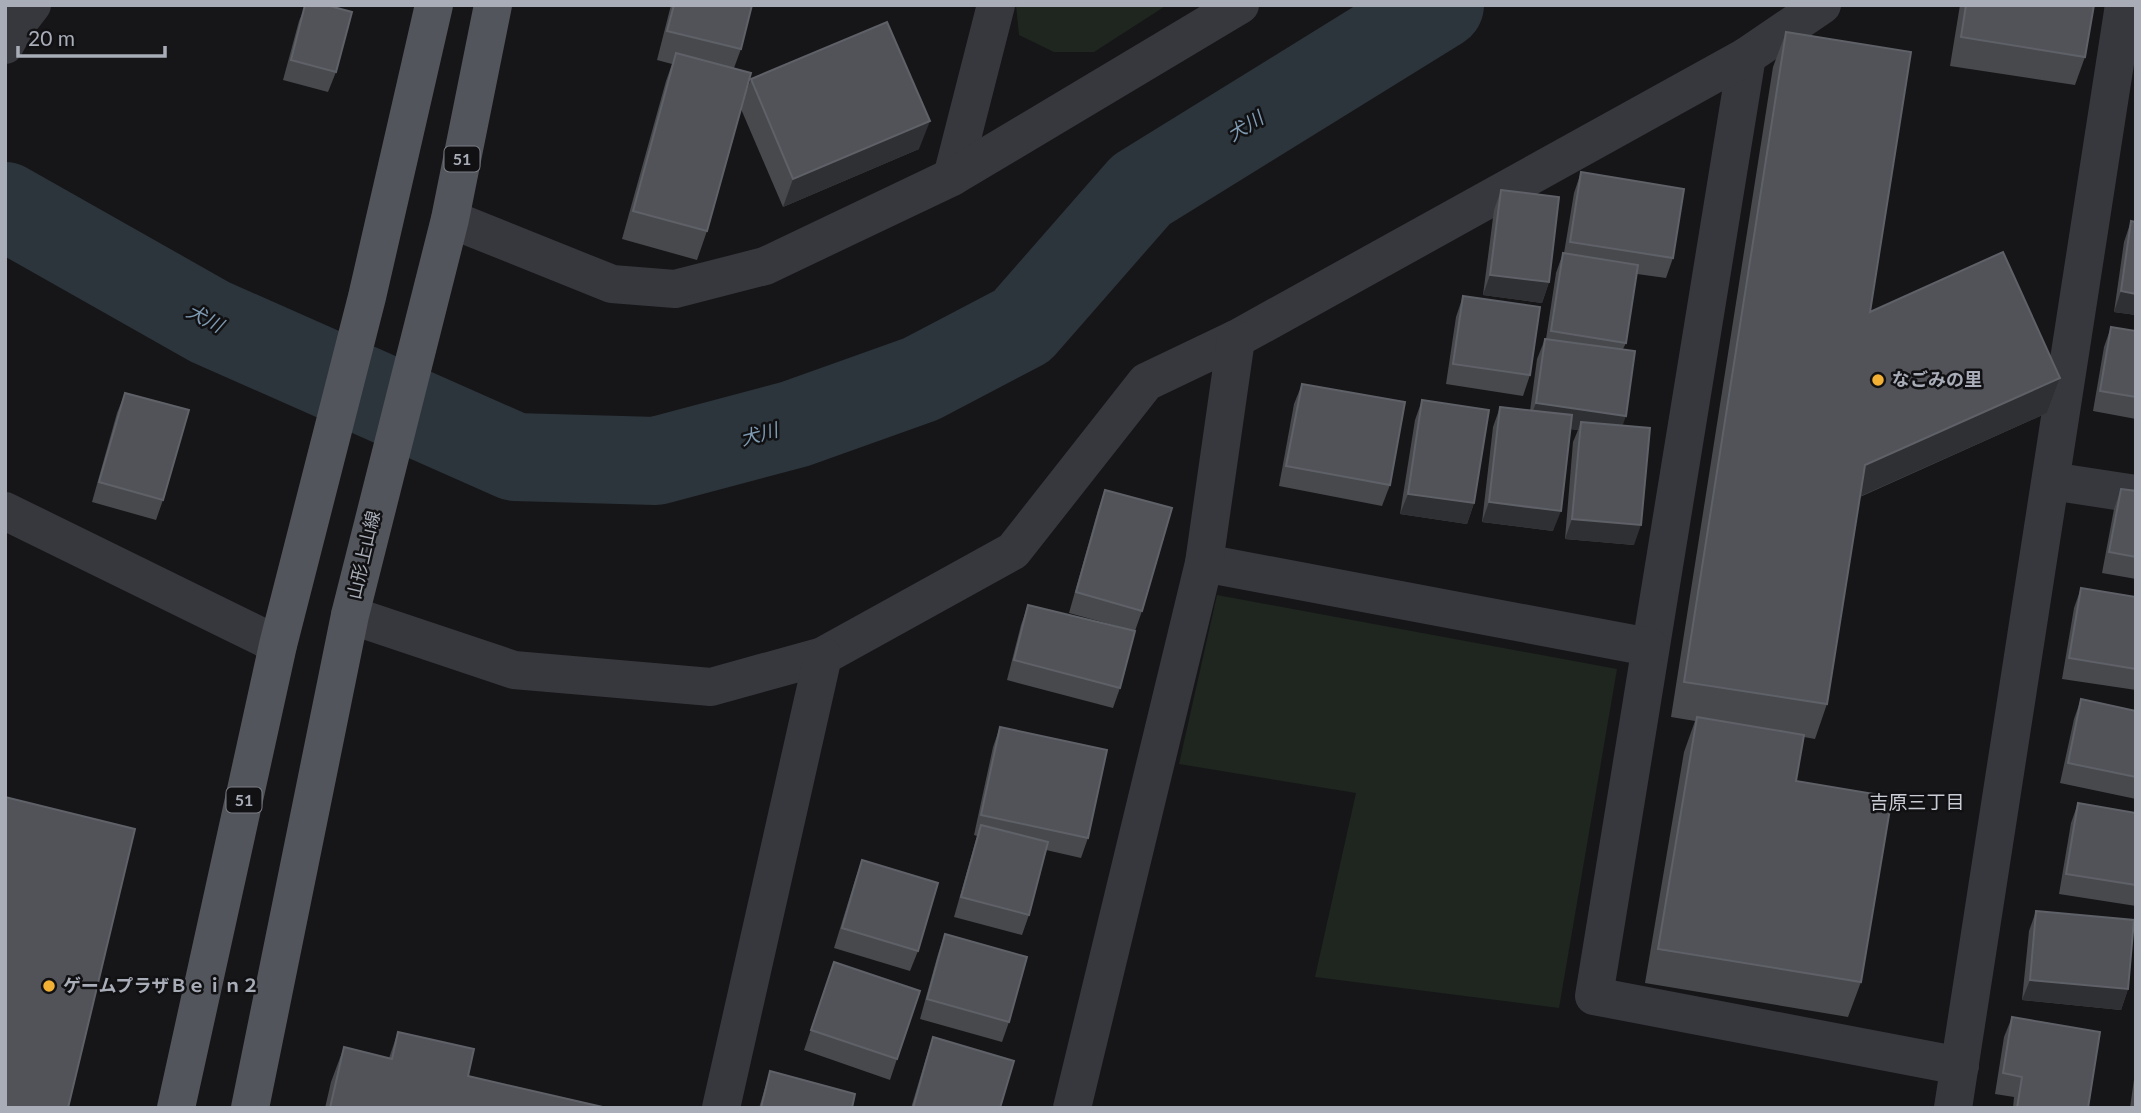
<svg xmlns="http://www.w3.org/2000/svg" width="2141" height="1113" viewBox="0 0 2141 1113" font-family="Lato,'Noto Sans JP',sans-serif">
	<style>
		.green { fill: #1e261f }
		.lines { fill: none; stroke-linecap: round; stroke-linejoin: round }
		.river { stroke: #2c353c; stroke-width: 88 }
		.minor { stroke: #37383d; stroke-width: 38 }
		.major { stroke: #53555c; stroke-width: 38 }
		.wall { fill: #47494d }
		.shaded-wall { fill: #2f3033 }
		.building { fill: #525359; stroke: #5f6168; stroke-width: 2 }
		.poi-dot { fill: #f2b134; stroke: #111113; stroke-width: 2.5 }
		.labels { text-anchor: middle; stroke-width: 5; stroke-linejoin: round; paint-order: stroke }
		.shield { fill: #111113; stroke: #7b7e86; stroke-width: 2 }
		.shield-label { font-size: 16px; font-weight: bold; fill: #a8adb8 }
		.poi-label { font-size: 18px; font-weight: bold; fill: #a8adb8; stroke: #111113; text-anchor: start }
		.street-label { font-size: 18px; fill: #a8adb8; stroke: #111113 }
		.water-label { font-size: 19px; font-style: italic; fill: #7f9bb3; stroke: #111113 }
		.neighbourhood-label { font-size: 19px; fill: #c9ccd4; stroke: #111113 }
	</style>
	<rect width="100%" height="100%" fill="#161618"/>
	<g class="green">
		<polygon points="1016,5 1167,5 1094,52 1054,52 1019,35"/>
		<polygon points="1217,595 1617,669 1559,1008 1315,977 1356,793 1179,764"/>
	</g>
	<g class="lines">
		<polyline class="river" points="5,206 210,322 515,457 656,461 795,424 921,379 1022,326 1141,190 1440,5"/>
		<g class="minor">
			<polyline points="5,45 15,27 32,5"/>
			<polyline points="1747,56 1594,996 1960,1066"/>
			<polyline points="952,177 996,5"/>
			<polyline points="450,219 612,284 675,289 765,266 952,177 1240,5"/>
			<polyline points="2051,481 2136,494"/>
			<polyline points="5,511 278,645"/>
			<polyline points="1204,563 1649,647"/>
			<polyline points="350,615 514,670 711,687 823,656 1013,551 1146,382 1236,339 1747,56 1822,5"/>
			<polyline points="721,1108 823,656"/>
			<polyline points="1072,1108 1204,563 1236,339"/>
			<polyline points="1953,1108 2124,5"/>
		</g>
		<g class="major">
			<polyline points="176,1108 278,645 367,297 434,5"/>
			<polyline points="250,1108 350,615 450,219 493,5"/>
		</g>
	</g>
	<g class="wall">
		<polygon points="301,5 334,5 336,72 328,92 283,80 299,21 305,7"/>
		<polygon points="671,5 752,5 741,49 734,68 743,100 751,79 919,149 783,207 741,109 707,231 697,260 622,239 666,81 672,64 657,60"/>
		<polygon points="1960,5 2094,5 2085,57 2075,85 1950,66"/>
		<polygon points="1786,32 1870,312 2060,378 2047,413 1860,497 1827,704 1815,739 1804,737 1796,781 1861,982 1848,1017 1645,983 1684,752 1695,721 1671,717 1773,67"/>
		<polygon points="1581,172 1673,258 1666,278 1637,274 1626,343 1623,349 1623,425 1634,545 1565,539 1573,442 1578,430 1570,429 1553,531 1482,522 1493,427 1500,407 1530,411 1537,359 1545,339 1546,339 1556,273 1563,253 1564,253 1574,193"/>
		<polygon points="1501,190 1549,282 1542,303 1483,295 1494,210"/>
		<polygon points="2131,221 2136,315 2114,312 2124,242"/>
		<polygon points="1463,296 1530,375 1523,396 1446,384 1456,317"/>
		<polygon points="2111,327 2136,331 2136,419 2093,411 2104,347"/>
		<polygon points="1302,384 1390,485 1382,506 1279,486 1294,404"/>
		<polygon points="125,393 163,500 156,520 92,502 117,413"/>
		<polygon points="1422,400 1474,503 1467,524 1400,514 1415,420"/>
		<polygon points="2121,489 2136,491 2136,579 2102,573 2114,509"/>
		<polygon points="1105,490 1142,611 1135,631 1069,613 1098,510"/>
		<polygon points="2081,588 2136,597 2136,690 2062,679 2074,608"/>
		<polygon points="1028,605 1120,688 1113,708 1007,680 1021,625"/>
		<polygon points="2081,699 2136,711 2136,799 2060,783 2074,719"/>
		<polygon points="1000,727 1088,838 1081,858 1046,850 1029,915 1022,935 954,917 977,836 974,835 993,747"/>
		<polygon points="2078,803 2136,813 2136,906 2059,894 2071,823"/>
		<polygon points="862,860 918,951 910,971 834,948 855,880"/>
		<polygon points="2036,911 2128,989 2121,1010 2022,1000 2029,931"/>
		<polygon points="945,934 1009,1022 1002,1042 920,1019 938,954"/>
		<polygon points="834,962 897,1059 890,1080 804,1050"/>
		<polygon points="2012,1017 2088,1108 2013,1108 2014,1097 1995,1094 2004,1037"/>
		<polygon points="398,1032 468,1076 607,1108 325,1108 331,1082 344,1047 389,1058"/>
		<polygon points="933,1037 1000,1108 911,1108 926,1058"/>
		<polygon points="2136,1065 2136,1108 2130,1108"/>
		<polygon points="770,1071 852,1108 759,1108"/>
	</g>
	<g class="shaded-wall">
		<polygon points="930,121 919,149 783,207 793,179"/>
		<polygon points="1490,275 1549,282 1542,303 1483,295"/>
		<polygon points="2121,291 2136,294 2136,315 2114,312"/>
		<polygon points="2060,378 2047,413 1852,500 1865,465"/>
		<polygon points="1536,403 1626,416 1619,436 1581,422 1578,430 1528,423"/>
		<polygon points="1408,494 1474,503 1467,524 1400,514"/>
		<polygon points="1489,502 1561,511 1553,531 1482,522"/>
		<polygon points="1572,519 1641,525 1634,545 1565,539"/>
		<polygon points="2030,980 2128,989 2121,1010 2022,1000"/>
	</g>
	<g class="building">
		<polygon points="305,5 326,5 352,12 336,72 291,60"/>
		<polygon points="674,5 752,5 741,49 667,31"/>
		<polygon points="1966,5 2094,5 2085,57 1961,37"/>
		<polygon points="887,22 930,121 793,179 751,79"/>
		<polygon points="1786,32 1911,52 1870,312 2003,252 2060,378 1865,465 1827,704 1684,682"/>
		<polygon points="676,53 751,73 707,231 633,211"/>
		<polygon points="1581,172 1684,189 1673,258 1570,242"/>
		<polygon points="1501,190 1559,197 1549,282 1490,275"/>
		<polygon points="2131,221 2136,222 2136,294 2121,291"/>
		<polygon points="1563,253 1638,265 1626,343 1551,331"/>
		<polygon points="1463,296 1540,307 1530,375 1453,364"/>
		<polygon points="2111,327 2136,331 2136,397 2100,391"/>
		<polygon points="1545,339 1635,351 1626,416 1536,403"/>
		<polygon points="1302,384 1405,402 1390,485 1286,466"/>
		<polygon points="125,393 189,410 163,500 99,482"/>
		<polygon points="1422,400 1489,410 1474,503 1408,494"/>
		<polygon points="1500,407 1572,415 1561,511 1489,502"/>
		<polygon points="1581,422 1650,428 1641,525 1572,519"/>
		<polygon points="2121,489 2136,491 2136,557 2109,552"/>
		<polygon points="1105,490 1172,508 1142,611 1076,592"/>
		<polygon points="2081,588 2136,597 2136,669 2069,658"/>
		<polygon points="1028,605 1135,631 1120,688 1014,660"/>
		<polygon points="2081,699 2136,711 2136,777 2068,763"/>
		<polygon points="1697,717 1804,735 1796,781 1892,797 1861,982 1658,949"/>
		<polygon points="1000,727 1107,750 1088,838 981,815"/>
		<polygon points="5,797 135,829 68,1108 5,1108"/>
		<polygon points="2078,803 2136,813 2136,885 2066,874"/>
		<polygon points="981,825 1048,842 1029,915 961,897"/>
		<polygon points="862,860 938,883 918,951 842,928"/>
		<polygon points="2036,911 2134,920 2128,989 2030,980"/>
		<polygon points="945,934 1027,957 1009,1022 927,999"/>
		<polygon points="834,962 920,991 897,1059 811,1030"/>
		<polygon points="2012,1017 2100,1032 2088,1108 2017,1108 2022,1077 2003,1073"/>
		<polygon points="398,1032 474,1049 468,1076 607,1108 330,1108 344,1047 392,1059"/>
		<polygon points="933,1037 1014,1061 1000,1108 913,1108"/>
		<polygon points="770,1071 855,1094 852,1108 761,1108"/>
	</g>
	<g class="poi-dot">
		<circle cx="1878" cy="380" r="7"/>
		<circle cx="49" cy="986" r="7"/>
	</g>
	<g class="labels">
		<g class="shield">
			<rect x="444.5" y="146.5" width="35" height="25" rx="5"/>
			<rect x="226.5" y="787.5" width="35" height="25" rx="5"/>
		</g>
		<g class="shield-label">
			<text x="462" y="165">51</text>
			<text x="244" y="806">51</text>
		</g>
		<g class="poi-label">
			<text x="1892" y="386">なごみの里</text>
			<text x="63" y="992">ゲームプラザＢｅｉｎ２</text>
		</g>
		<g class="street-label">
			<text transform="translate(364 555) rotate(-77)" y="6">山形上山線</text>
		</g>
		<g class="water-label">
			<text transform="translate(1245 126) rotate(-32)" y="7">犬川</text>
			<text transform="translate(205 318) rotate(27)" y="7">犬川</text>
			<text transform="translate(759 434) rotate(-15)" y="7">犬川</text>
		</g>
		<g class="neighbourhood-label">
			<text x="1917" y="809">吉原三丁目</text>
		</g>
	</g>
	<rect width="2141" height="1113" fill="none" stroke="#a8adb8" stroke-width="14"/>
	<path d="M18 46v10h147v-10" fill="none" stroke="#a8adb8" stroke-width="3.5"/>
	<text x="28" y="46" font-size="21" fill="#a8adb8" stroke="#111113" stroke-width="5" paint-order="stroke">20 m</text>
</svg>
